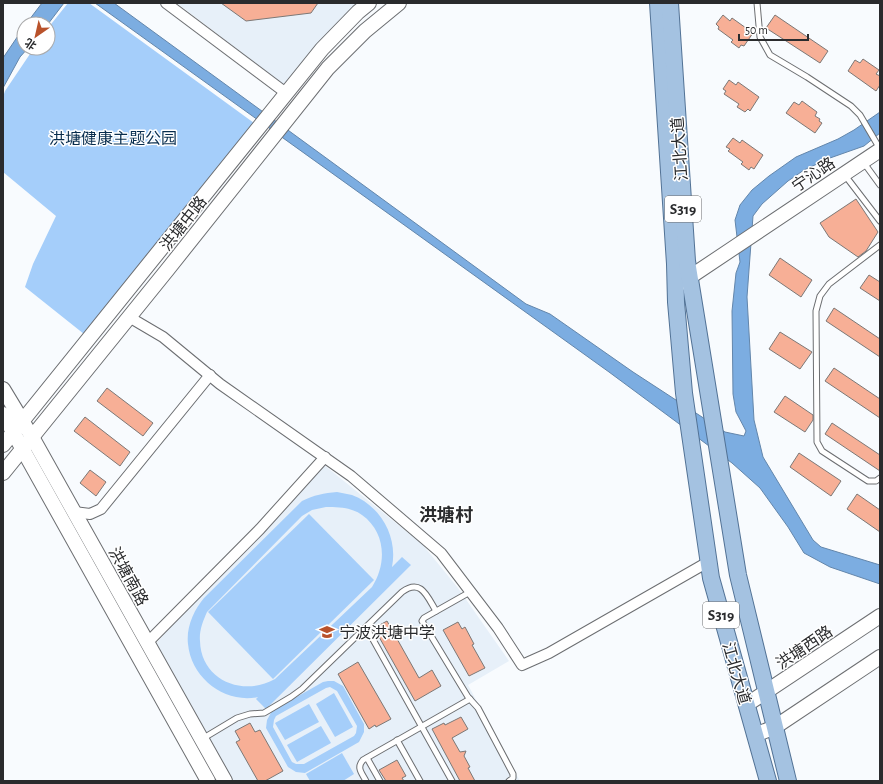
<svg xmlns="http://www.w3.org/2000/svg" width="883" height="784" viewBox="0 0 883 784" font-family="'Alegreya Sans','Noto Sans SC',sans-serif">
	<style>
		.built { fill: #e7f0f9 }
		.green { fill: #a5cefa; fill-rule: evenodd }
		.water { fill: #7cade1; stroke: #6386ab }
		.building { fill: #f7af96; stroke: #7c7876 }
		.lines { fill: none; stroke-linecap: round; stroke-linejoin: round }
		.lane-casing { stroke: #6c6e71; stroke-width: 7 }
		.street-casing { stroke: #6c6e71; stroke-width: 12 }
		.secondary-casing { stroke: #6c6e71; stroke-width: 16 }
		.primary-casing { stroke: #527295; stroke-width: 18 }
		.lane { stroke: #fff; stroke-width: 5 }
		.street { stroke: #fff; stroke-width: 10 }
		.secondary { stroke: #fff; stroke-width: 14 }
		.primary { stroke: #a4c2e1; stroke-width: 16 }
		.labels { text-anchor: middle; stroke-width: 3; stroke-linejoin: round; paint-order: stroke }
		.shield { fill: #fff; stroke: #6a6b6c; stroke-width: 1 }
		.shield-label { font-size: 15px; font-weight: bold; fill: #2a2b2d }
		.park-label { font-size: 16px; fill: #082d4e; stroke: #fff }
		.street-label { font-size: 16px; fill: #2a2b2d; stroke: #fff }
		.poi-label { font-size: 16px; fill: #2a2b2d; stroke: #fff; text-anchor: start }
		.quarter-label { font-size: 18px; font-weight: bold; fill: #2a2b2d; stroke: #fff }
	</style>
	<rect width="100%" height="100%" fill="#f8fbfe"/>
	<g class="built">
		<polygon points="177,3 362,3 285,86"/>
		<polygon points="324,465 422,544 458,588 509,661 468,685 520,781 232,781 154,646 179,617"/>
	</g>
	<g class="green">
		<polygon points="68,3 89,3 254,123 84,334 25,287 33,264 56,216 3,172 3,97 5,91 34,48 48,48 48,28"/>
		<path d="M 337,492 C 342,493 347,494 352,495 C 381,506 398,537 392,567 L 402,557 L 411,565 L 266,709 L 256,699 L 258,697 C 225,704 191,678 188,644 C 186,627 194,610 204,598 L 302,501 C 314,495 324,493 337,492 ZM 326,507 C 338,507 351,507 362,515 C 386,532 387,564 372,587 L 275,679 C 244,697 201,681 200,641 C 199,631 203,621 207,612 L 302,516 L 312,510 Z"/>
		<polygon points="309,514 374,580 273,679 208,612"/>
		<path d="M 328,681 L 334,681 L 343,686 L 364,724 L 364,732 L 359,742 L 305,773 L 296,772 L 288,767 L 266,728 L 267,720 L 272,711 L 323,682 ZM 330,687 L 337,691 L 357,726 L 356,733 L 354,736 L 304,764 L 296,764 L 292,762 L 273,727 L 274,720 L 276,716 L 326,688 Z"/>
		<polygon points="334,693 353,727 335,737 316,704"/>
		<polygon points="309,704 319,722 285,740 275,723"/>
		<polygon points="321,726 331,743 297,762 287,745"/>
		<polygon points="342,753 354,774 343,781 310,781 306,774"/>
	</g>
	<g class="water">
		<polygon points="42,3 64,3 48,24 26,24"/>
		<polygon points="95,3 114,3 526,304 550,314 633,372 725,432 744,436 746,431 736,412 733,394 732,311 736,273 740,262 735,220 740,205 752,190 769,176 796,157 838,139 854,130 880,112 880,133 864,146 830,158 804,170 788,181 762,204 753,216 747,297 754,420 763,457 813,540 821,547 880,565 880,584 830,567 804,553 788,527 760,488 732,463 609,372"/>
		<polygon points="24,27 24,48 28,48 20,57 3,88 3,58"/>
	</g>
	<g class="building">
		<polygon points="221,3 318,3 311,13 246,21"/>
		<polygon points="723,15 730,21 732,18 753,33 744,46 741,45 739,48 731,42 733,40 718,29 719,27 716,24"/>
		<polygon points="775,15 828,51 820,63 766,28"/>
		<polygon points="863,59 879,70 876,74 880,76 880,85 876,91 848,71 855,60 860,63"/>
		<polygon points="729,80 736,85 738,82 759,97 750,111 748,109 745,112 737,107 739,104 724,94 726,91 723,89"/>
		<polygon points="802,101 817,112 815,116 820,119 819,121 822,123 815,133 786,113 794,102 799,105"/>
		<polygon points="733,138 740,143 742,140 763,155 754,169 751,167 749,170 741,164 743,162 728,151 730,149 726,147"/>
		<polygon points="856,199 878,232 866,251 858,257 829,237 820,223"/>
		<polygon points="780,258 812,280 801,297 769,275"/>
		<polygon points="869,275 880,282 880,301 860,288"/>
		<polygon points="834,308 880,339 880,357 826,321"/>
		<polygon points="780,332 812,352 800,369 769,349"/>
		<polygon points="834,368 880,399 880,418 825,381"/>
		<polygon points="107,388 153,423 143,436 97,401"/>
		<polygon points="785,396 813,415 813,420 805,432 774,412"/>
		<polygon points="85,417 130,452 120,466 74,431"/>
		<polygon points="832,423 880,455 880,471 825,434"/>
		<polygon points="799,453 841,481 831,496 790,467"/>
		<polygon points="90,470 106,482 96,496 80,483"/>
		<polygon points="857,494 880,510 880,532 847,509"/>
		<polygon points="387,621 419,678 432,670 441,686 415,701 374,628"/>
		<polygon points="458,622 462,629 465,627 474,644 472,645 485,668 469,676 443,630"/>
		<polygon points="358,662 391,719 376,727 375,725 369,729 338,674"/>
		<polygon points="461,717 468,729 452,738 460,752 466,751 464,756 470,767 468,768 475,781 460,781 432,729 444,723 445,725"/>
		<polygon points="250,723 255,732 260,730 283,771 265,781 258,781 236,742 240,740 235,731"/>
		<polygon points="397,760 406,776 402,778 404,781 386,781 379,770"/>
	</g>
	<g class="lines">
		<g class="lane-casing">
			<g id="lane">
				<polyline points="757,3 760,37 770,55 807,77 851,106 860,115 880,149"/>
				<polyline points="864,163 880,185"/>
				<polyline points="844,174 880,221"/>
				<polyline points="880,245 829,284 820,296 816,311 817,442 822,451 868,481 876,481 880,478"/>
				<polyline points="470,592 424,618 422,621 468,697 478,708 513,774 513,778 509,781"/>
				<polyline points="366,627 452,781"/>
				<path d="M 202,739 L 237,718 L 250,714 L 264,713 L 291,697 L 302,689 L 402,592 C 421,578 427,596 436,611"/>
				<polyline points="397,740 420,781"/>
				<polyline points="367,758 380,781"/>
				<path d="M 366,781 C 362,773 356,768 363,760 L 470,699"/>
			</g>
		</g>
		<g class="street-casing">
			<g id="street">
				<polyline points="166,3 286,93"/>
				<polyline points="129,317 163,337 220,384 351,476 441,553 498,628 522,665 549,653 708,562"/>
				<polyline points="74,512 90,514 101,509 210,375"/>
				<polyline points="147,643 260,529 325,457"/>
			</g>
		</g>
		<g class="secondary-casing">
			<g id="secondary">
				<polyline points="681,283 880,150"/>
				<polyline points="3,389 32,437 225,781"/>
				<polyline points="3,414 208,781"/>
				<polyline points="3,445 322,49 358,12 369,3"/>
				<polyline points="3,473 168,269 328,68 365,31 399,3"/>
				<polyline points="746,705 880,616"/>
				<polyline points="755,735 775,727 880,657"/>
			</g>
		</g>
		<g class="primary-casing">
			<g id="primary">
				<polyline points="658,3 675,264 676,302 684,393 711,578 768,781"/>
				<polyline points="670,3 687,261 738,575 788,781"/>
			</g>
		</g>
		<use href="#lane" class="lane"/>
		<use href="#street" class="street"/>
		<use href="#secondary" class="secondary"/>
		<use href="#primary" class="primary"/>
	</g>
	<defs>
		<g id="school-bare" transform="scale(1.2)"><path d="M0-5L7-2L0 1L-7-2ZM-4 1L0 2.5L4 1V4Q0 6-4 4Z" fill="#b9522b" stroke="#fff" stroke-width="2.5" paint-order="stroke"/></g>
	</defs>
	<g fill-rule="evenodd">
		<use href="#school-bare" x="327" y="632"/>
	</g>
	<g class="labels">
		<g class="shield">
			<rect x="665" y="196" width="36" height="26" rx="3"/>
			<rect x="703" y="602" width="36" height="26" rx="3"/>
		</g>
		<g class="shield-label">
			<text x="683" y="214">S319</text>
			<text x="721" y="620">S319</text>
		</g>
		<g class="park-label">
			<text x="113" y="144">洪塘健康主题公园</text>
		</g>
		<g class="street-label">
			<text transform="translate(679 149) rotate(-94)" y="6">江北大道</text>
			<text transform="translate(813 174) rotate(-34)" y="6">宁沁路</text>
			<text transform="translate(183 223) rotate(-52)" y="6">洪塘中路</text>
			<text transform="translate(129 576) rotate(61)" y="6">洪塘南路</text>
			<text transform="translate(804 647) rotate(-34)" y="6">洪塘西路</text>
			<text transform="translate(737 673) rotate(74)" y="6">江北大道</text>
		</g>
		<g class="poi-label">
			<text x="339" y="638">宁波洪塘中学</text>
		</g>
		<g class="quarter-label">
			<text x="446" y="521">洪塘村</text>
		</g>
	</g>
	<rect width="883" height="784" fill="none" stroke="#2a2b2d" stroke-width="8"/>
	<g transform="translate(36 36) rotate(214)"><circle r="19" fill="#ffffff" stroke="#aaaaab"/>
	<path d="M0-3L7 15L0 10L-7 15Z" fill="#b9522b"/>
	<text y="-6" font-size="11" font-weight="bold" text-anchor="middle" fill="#2a2b2d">北</text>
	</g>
	<path d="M739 34v6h69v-6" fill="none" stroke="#2a2b2d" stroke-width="2"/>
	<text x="745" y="34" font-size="12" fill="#2a2b2d" stroke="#ffffff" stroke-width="3" paint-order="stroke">50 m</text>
</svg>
